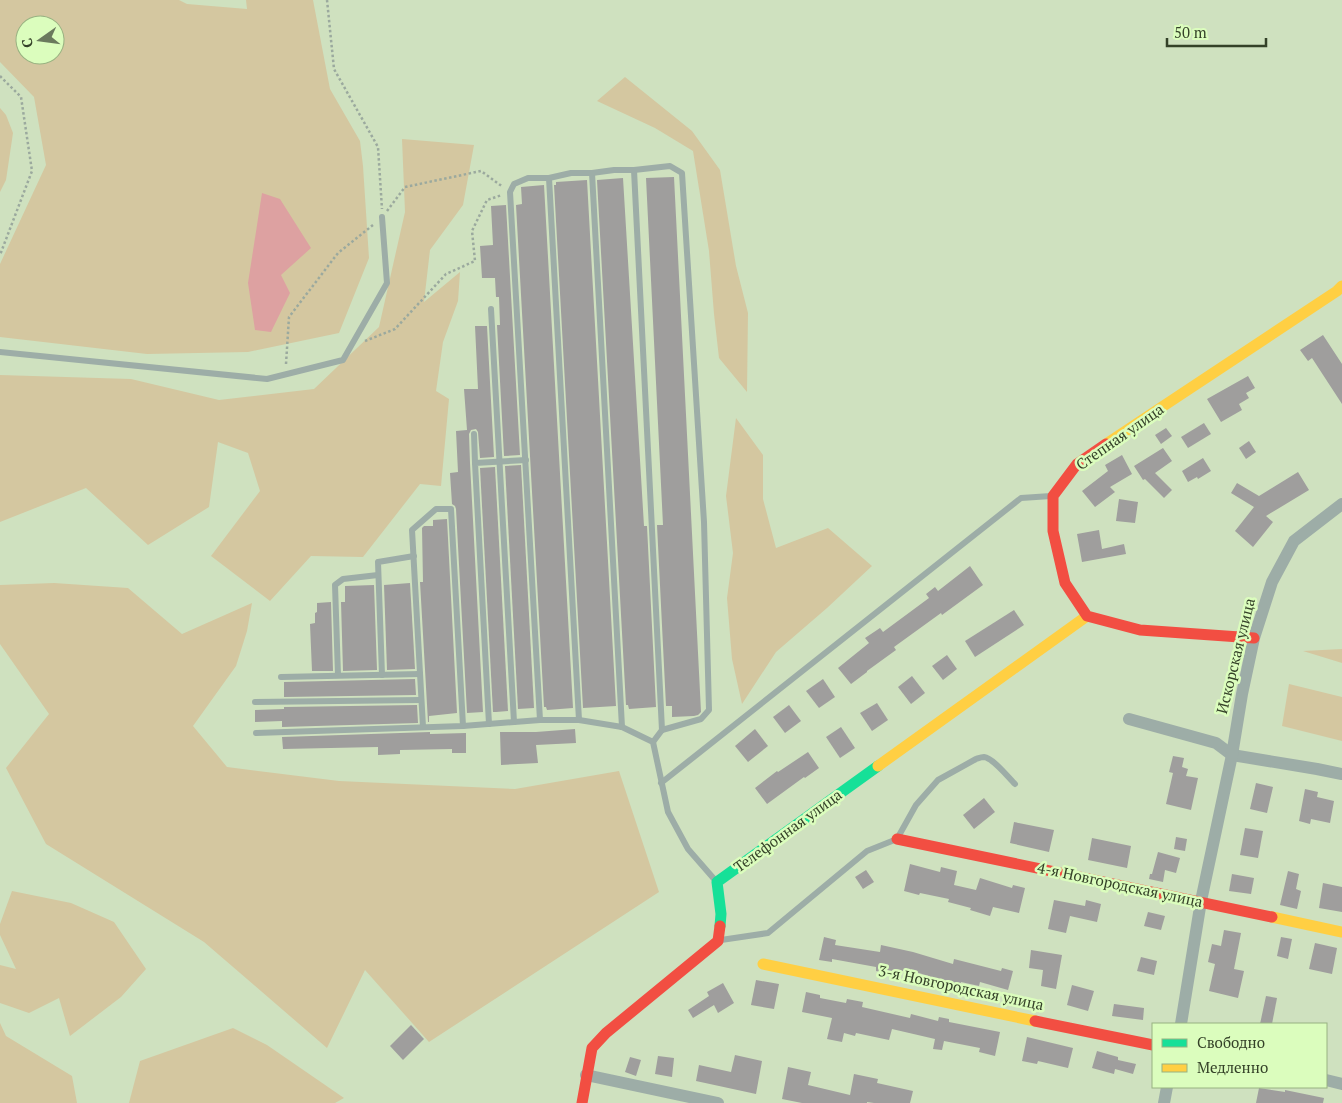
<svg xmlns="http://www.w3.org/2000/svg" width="1342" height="1103" viewBox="0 0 1342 1103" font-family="'PT Serif',serif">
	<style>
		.green { fill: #d4c7a0; fill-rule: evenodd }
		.water { fill: #dda1a1 }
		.building { fill: #9f9e9d }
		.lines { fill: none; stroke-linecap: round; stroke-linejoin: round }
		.path { stroke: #9ba99e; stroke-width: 2.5; stroke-dasharray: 2.5 2.5; stroke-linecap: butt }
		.lane { stroke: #9dada7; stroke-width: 6 }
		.street { stroke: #9dada7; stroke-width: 12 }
		.fast { stroke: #16e098; stroke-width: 11 }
		.slow { stroke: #ffcf43; stroke-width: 11 }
		.jam { stroke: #f24e42; stroke-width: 11 }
		.labels { text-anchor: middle; stroke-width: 5; stroke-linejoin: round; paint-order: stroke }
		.street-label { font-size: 15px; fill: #344128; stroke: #dbfdbd }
	</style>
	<rect width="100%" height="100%" fill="#cfe1bf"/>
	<g class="green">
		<path d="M 0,0 L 179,0 L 187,4 L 247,9 L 246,0 L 313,0 L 330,89 L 360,141 L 363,166 L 369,258 L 339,333 L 248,352 L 147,354 L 0,337 L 0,264 L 46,165 L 34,97 L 0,62 ZM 25,25 L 55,25 L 55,55 L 25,55 Z"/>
		<polygon points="625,77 692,131 720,170 736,266 748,313 747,392 719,358 714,314 709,251 693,151 655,128 597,101"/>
		<polygon points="0,108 6,115 13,133 6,180 0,192"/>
		<polygon points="402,139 474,145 463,205 430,250 424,302 460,272 458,301 443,342 436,391 449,399 441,486 420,484 363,557 311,556 270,601 211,556 260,491 248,453 218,442 209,507 148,545 86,488 0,522 0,375 131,379 219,400 314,389 379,327 405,212"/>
		<polygon points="736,418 763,455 763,499 776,548 828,528 872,566 827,608 776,652 742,704 732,659 727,598 733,553 726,496"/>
		<polygon points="54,583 128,588 182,634 252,603 247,631 236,666 193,726 227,767 339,781 515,789 619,771 659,892 429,1042 365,970 327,1048 204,942 46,844 6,768 49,714 0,644 0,585"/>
		<polygon points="1342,649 1342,663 1303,651"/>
		<polygon points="1289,684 1342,697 1342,741 1282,726"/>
		<polygon points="12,891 71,903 114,922 146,969 121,997 70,1036 59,998 29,1013 0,1003 0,965 16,969 0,935 0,924"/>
		<polygon points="0,1023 6,1036 72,1076 77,1103 0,1103"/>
		<polygon points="233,1028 267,1045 344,1098 335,1103 129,1103 140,1061"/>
	</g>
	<polygon class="water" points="262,193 280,199 311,248 281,275 290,293 271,332 255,330 248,283"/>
	<g class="building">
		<polygon points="674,177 701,712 698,715 694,716 672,717 672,706 666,706 657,525 663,525 646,178"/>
		<polygon points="623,178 644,526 647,526 656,707 629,709 628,705 626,705 597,180"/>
		<polygon points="587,180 616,706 583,708 554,185 556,185 556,182"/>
		<polygon points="544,185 573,708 547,710 546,707 544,707 516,205 522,204 521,187"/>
		<polygon points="506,205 520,455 504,456 497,325 500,325 499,297 496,297 495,278 482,278 480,246 493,245 491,206"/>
		<polygon points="475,326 487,326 494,457 480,458 478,432 476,429 471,430 469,434 470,463 483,712 467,713 456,509 455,506 452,504 450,473 458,472 456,431 467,430 464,389 478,389"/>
		<polygon points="1323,335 1342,364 1342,404 1312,358 1308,361 1300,350"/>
		<polygon points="1248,376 1255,388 1246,393 1249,398 1239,404 1242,410 1221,422 1207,399"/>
		<polygon points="1204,423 1211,434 1188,448 1181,437"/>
		<polygon points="1166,428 1172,436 1161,444 1155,435"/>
		<polygon points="1249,441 1256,452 1246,459 1239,448"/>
		<polygon points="1163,448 1172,461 1155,473 1172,490 1164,498 1145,479 1143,480 1134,466"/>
		<polygon points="1122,455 1132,474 1110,487 1115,492 1095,507 1082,491 1108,471 1105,465"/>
		<polygon points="1203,458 1211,471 1198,479 1197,477 1188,482 1182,471"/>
		<polygon points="521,465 534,708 518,709 505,466"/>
		<polygon points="495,467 508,711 496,712 493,712 480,468"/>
		<polygon points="1298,472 1309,490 1266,516 1273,522 1253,547 1235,531 1254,507 1231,493 1237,483 1259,496"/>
		<polygon points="1119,499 1138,502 1135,523 1116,521"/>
		<polygon points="447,519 457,713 429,716 429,722 428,722 420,582 423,582 422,528 424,526 433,526 433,520"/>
		<polygon points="1099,530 1102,549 1124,544 1126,554 1082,562 1077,534"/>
		<polygon points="970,566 983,585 942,615 941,613 894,647 896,650 867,671 867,672 851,684 838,668 869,643 865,638 880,628 883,632 929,598 926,594 935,587 938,591"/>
		<polygon points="410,583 415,669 387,670 384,585"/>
		<polygon points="374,585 377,670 343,671 341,602 345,602 345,586"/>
		<polygon points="331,602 333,671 312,671 310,624 315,623 315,613 317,612 317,603"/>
		<polygon points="1014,610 1024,625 975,657 965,641"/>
		<polygon points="947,655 957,669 943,680 932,666"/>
		<polygon points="912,676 925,693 911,704 898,687"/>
		<polygon points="415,679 416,695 284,697 284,682"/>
		<polygon points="823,679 835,697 819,708 806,691"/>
		<polygon points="877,703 888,720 872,731 860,713"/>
		<polygon points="417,705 418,723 282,727 282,721 255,722 255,710 284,709 284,707"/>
		<polygon points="789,705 801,721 785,733 773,717"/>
		<polygon points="841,727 855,748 840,758 826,737"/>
		<polygon points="575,729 576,743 536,745 538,763 501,765 500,732 536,732"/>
		<polygon points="755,729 768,746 748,762 735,746"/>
		<polygon points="430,732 430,734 466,733 466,753 452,753 452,749 400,750 400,754 378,755 378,747 283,749 282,737"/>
		<polygon points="808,752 819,768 805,778 804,777 767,804 755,788 777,771 778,772"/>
		<polygon points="1173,756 1184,758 1182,767 1188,769 1186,776 1198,778 1191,810 1166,804 1173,773 1169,772"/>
		<polygon points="1256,783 1273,787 1267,813 1250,809"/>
		<polygon points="1305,789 1318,792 1317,797 1334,801 1330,823 1311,819 1310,824 1299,821"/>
		<polygon points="984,798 995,812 974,829 963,815"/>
		<polygon points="1014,822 1054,830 1049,852 1010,843"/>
		<polygon points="1245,828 1263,831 1258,858 1240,855"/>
		<polygon points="1176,837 1187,839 1185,851 1174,849"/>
		<polygon points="1092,838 1131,846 1127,868 1088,860"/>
		<polygon points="1158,852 1180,858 1176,873 1165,870 1163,882 1149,879 1150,874 1152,874"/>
		<polygon points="910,864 940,872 941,867 957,871 954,885 976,890 980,878 1012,888 1013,885 1025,888 1019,913 993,907 990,916 970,910 971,908 948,902 949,899 920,893 919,895 904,891"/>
		<polygon points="866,870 874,882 863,889 855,877"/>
		<polygon points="1288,871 1299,874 1296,889 1301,891 1297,909 1280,905"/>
		<polygon points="1232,874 1254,878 1251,894 1229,891"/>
		<polygon points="1323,883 1342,887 1342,912 1319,908"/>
		<polygon points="1054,900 1085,906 1086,900 1101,904 1097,922 1070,916 1066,933 1048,929"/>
		<polygon points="1148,912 1165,916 1161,930 1144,926"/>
		<polygon points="1224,930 1241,933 1234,969 1244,971 1238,998 1209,991 1215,964 1208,962 1212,944 1221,946"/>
		<polygon points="824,937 836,940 835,945 880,952 881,945 913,952 953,964 954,959 1001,971 1002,968 1013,971 1008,990 980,982 979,986 961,982 958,991 946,988 948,982 906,969 906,972 894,969 892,975 876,971 876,967 832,959 832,962 819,960"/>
		<polygon points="1281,937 1292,939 1288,959 1277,956"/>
		<polygon points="1315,943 1337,948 1332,974 1309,969"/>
		<polygon points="1031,950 1062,955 1056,989 1041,986 1043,970 1029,968"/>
		<polygon points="1141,957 1157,961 1154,975 1137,971"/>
		<polygon points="756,980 779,984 774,1009 751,1005"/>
		<polygon points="723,983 734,1003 718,1013 714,1005 693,1018 688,1010 709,996 707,992"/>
		<polygon points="1072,985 1094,991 1088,1011 1067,1005"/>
		<polygon points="806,992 820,995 820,998 846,1003 847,999 863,1002 862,1007 910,1018 911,1014 938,1021 939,1017 949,1019 949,1022 1000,1032 995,1056 979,1052 980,1048 944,1041 942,1050 933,1049 935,1039 892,1029 889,1040 856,1033 855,1036 844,1033 842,1042 827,1039 832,1018 802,1012"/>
		<polygon points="1266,996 1277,998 1272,1024 1260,1024"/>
		<polygon points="1114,1004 1144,1008 1143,1020 1112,1016"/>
		<polygon points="411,1025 424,1039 403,1060 390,1046"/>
		<polygon points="1027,1037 1073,1048 1068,1068 1038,1061 1037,1064 1022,1061"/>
		<polygon points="1097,1051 1118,1057 1118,1060 1136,1064 1133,1074 1115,1069 1114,1074 1092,1068"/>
		<polygon points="735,1055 762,1061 756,1094 696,1081 699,1065 731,1072"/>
		<polygon points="658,1056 674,1058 672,1077 655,1074"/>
		<polygon points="630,1057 641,1060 636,1076 625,1072"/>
		<polygon points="788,1067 811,1072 808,1085 850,1095 854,1074 878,1079 877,1083 913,1091 910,1103 874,1103 867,1102 867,1103 802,1103 782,1099"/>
		<polygon points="1259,1088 1285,1092 1285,1090 1324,1098 1323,1103 1256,1103"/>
	</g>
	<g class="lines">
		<g class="path">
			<polyline points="327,0 334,69 378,147 382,209"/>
			<polyline points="0,76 21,97 32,171 0,255"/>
			<polyline points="387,211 405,187 481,171 503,187"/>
			<polyline points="365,341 395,329 446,274 475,261 472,231 487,200 502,195"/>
			<polyline points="286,364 289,317 338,253 373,225"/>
		</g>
		<g class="lane">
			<polyline points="634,170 662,730 653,742"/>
			<polyline points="592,173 622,727"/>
			<polyline points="549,178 579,720"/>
			<polyline points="491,309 514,722"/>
			<polyline points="0,352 267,379 343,360 387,283 382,217"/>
			<polyline points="474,434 475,463"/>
			<polyline points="338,675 335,585 343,579 378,575"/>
			<polyline points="382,675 378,562 414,556"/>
			<polyline points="281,677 420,674"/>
			<polyline points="255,702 421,700"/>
			<polyline points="540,720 510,192 514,184 528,178 549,178 571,173 592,173 614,170 634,170 670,166 682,173 704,522 709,710 701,719 662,730"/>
			<polyline points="489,724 475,463 526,460"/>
			<polyline points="423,727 412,530 436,509 451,509 463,726"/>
			<polyline points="256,733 463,726 540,720 579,720 622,727 653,742 668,812 688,849 715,880"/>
			<polyline points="661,783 1021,498 1051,496"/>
			<path d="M 721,940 L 768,933 L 867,851 L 897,839 L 916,805 L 938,780 L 976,759 C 979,758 981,757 984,757 C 993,758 1008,777 1015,784"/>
		</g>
		<g class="street">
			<polyline points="1129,719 1216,743 1232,755 1317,769 1342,774"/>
			<polyline points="1181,1024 1201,901 1232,755 1242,694 1254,638 1272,582 1294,541 1342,504"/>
			<polyline points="586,1075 718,1103"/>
			<polyline points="1326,1080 1342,1084"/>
			<polyline points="1164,1103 1167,1087"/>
		</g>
		<polyline class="fast" points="720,926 721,914 717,882 878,766"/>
		<g class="slow">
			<polyline points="1106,444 1337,291 1342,286"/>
			<polyline points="878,766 1087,616"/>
			<polyline points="1272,917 1342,932"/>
			<polyline points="763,964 1035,1021"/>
		</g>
		<g class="jam">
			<polyline points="1106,444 1077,464 1053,496 1053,531 1065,583 1087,616 1140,630 1254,638"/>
			<polyline points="897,839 1272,917"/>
			<polyline points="1035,1021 1153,1045"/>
			<polyline points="582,1103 592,1048 606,1033 718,941 720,926"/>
		</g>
	</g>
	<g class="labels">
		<g class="street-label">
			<text transform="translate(1120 437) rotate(-35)" y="5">Степная улица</text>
			<text transform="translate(1236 656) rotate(-76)" y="5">Искорская улица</text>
			<text transform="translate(788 831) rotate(-36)" y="5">Телефонная улица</text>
			<text transform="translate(1120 885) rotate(12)" y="5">4-я Новгородская улица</text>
			<text transform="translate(961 988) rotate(12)" y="5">3-я Новгородская улица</text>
		</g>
	</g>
	<rect x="1152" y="1023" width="175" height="65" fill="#dbfdbd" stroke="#98b281"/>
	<rect x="1162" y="1039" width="25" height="8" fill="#16e098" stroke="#98b281"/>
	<text x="1197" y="1048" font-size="15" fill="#344128">Свободно</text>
	<rect x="1162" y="1064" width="25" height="8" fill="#ffcf43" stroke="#98b281"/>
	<text x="1197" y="1073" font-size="15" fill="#344128">Медленно</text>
	<g transform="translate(40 40) rotate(256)"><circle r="24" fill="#dbfdbd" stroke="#98b281"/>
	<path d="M0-4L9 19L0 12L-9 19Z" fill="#6a795d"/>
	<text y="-8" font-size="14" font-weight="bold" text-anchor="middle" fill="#344128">С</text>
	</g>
	<path d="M1167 38v8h99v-8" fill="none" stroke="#344128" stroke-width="2.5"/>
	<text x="1174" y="38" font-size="15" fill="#344128" stroke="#dbfdbd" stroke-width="4" paint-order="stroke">50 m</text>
</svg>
